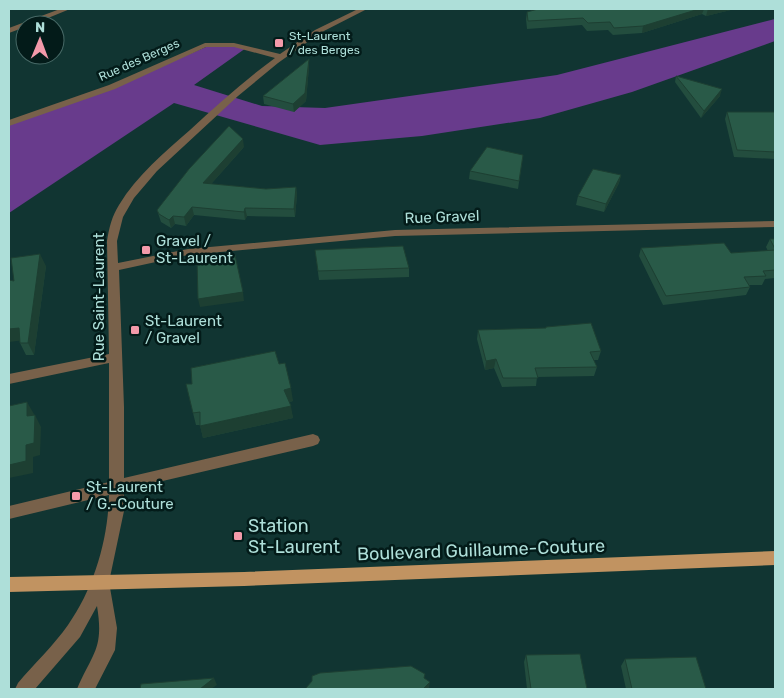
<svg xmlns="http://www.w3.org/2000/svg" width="784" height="698" viewBox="0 0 784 698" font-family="Rubik,sans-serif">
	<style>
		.green { fill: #683b8c }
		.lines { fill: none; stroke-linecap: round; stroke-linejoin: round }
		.minor { fill: #78614a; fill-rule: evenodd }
		.major { fill: #c19361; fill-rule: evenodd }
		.wall { fill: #234d3e }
		.shaded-wall { fill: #1d3f32 }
		.building { fill: #295a48; stroke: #1d3f32 }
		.poi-dot { fill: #f39aaa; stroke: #031b19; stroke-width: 2 }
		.labels { text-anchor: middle; stroke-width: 5; stroke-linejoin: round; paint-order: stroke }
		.far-poi-label { font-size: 12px; fill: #aedfd9; stroke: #031b19; text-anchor: start }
		.far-street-label { font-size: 12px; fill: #aedfd9; stroke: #031b19 }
		.street-label { font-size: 15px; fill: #aedfd9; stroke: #031b19 }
		.poi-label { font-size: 15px; fill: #aedfd9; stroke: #031b19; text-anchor: start }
		.near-poi-label { font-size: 18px; fill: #aedfd9; stroke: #031b19; text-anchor: start }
		.near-street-label { font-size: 18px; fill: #aedfd9; stroke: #031b19 }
	</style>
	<rect width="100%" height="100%" fill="#113532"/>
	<polygon class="green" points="775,19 775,41 632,92 540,118 422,136 320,145 174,103 9,213 9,123 112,87 213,44 246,48 194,85 262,106 325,108 557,75"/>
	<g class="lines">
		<g class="minor">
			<polygon points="60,9 70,9 31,25 25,25 25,27 9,33 9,28"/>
			<path d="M 358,9 L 367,9 L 320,33 L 278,63 L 238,96 L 157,171 L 134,198 L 123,217 L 117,241 L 118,263 L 188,249 L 395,230 L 775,221 L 775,227 L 395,236 L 188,255 L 119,270 L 124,407 L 124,478 L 313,434 L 318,436 L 320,440 L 318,444 L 313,446 L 124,490 L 124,511 L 109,582 L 117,628 L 115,650 L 95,689 L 77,689 C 93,652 104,649 97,606 L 80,637 L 35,689 L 15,689 L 18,683 C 34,664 54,645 68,625 C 94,588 108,540 109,495 L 9,519 L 9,506 L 109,482 L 109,363 L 9,384 L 9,374 L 109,354 L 107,241 C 109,228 112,216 119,205 C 137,175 165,152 190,130 C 217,105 245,80 275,58 L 234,47 L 206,47 L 115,89 L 9,126 L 9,120 L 109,85 L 205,43 L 234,43 L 280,54 L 315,30 Z"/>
		</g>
		<polygon class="major" points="775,551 775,565 244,586 9,592 9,577 244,572"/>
	</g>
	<g class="wall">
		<polygon points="538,9 735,9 706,16 702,14 642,33 613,35 608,30 587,31 582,25 527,29 526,19 527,12"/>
		<polygon points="309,59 309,67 306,101 294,112 264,104 263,96"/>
		<polygon points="676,76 720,96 701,118 675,82"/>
		<polygon points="727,112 775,112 775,159 734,157 725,119"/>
		<polygon points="244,147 211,184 266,189 296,187 297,195 295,217 247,216 245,220 194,215 186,226 175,224 171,228 161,222 157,210"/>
		<polygon points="523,155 518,189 469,179 470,171"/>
		<polygon points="621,175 619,183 604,212 576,205 578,196"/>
		<polygon points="770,239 775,239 775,278 765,279 762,285 749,285 750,287 746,295 663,305 639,256 641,248 731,253 768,251 766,247"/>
		<polygon points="315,250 409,268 409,277 319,280"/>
		<polygon points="46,266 34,355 26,355 20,343 14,281"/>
		<polygon points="546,327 601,351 598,360 593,360 597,367 594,376 537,377 536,386 502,387 494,368 485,370 477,339 478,330 545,329"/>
		<polygon points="279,364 293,401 289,402 293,418 203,438 200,425 196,425 193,413 192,384"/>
		<polygon points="526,655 587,689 527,689 524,662"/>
		<polygon points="625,659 706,689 626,689 621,666"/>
	</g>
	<g class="shaded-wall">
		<polygon points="699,9 704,9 702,14 642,33 643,26"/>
		<polygon points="708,9 735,9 706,16"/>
		<polygon points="309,59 309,67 306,101 294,112 293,104"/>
		<polygon points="722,89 720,96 701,118 704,111"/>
		<polygon points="243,139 244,147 205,191 203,183"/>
		<polygon points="621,175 619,183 604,212 606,204"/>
		<polygon points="296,187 297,195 295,217 294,209"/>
		<polygon points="192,207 194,215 186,226 184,217"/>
		<polygon points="245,208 247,216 245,220 244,212"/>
		<polygon points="173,216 175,224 171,228 169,220"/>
		<polygon points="40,254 46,266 34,355 28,343"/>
		<polygon points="243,292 244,301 200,307 198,299"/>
		<polygon points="19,328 25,340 9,342 9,329"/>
		<polygon points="496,359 494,368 485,370 486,361"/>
		<polygon points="291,388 293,401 286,403 284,390"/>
		<polygon points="27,402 34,414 33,428 27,416"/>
		<polygon points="291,406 293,418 203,438 200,426"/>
		<polygon points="35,415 41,427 40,455 33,457 33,473 9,478 9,465 26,445"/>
		<polygon points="214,678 217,685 211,689 200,689"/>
		<polygon points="430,682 429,689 423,689"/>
	</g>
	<g class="building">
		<polygon points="538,9 699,9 643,26 614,28 610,22 588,23 583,18 528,21 527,12"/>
		<polygon points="309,59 305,93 293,104 263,96"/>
		<polygon points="676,76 722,89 704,111"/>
		<polygon points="727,112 775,112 775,152 737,150"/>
		<polygon points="229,126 243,139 203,183 266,189 296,187 294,209 245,208 244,212 192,207 184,217 173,216 169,220 159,214 157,210 189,169"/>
		<polygon points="487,147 523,155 519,181 470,171"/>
		<polygon points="593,169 621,175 606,204 578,196"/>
		<polygon points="770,239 775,239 775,249"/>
		<polygon points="724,243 731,253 775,250 775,270 763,271 766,276 744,277 750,287 666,296 641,248"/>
		<polygon points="403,246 409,268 318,271 315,250"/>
		<polygon points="40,254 28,343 20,343 19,328 9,329 9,280 14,281 11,258"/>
		<polygon points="235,255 243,292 198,299 197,260"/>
		<polygon points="591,323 601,351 590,352 597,367 535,368 538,378 503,378 496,359 486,361 478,330 546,328 546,327"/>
		<polygon points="275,351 279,364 285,363 291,388 284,390 291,406 200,426 200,412 193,413 186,384 192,384 191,368"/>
		<polygon points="27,402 27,416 35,415 34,443 26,445 26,461 9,465 9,406"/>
		<polygon points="580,654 587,689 531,689 526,655"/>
		<polygon points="696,657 706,689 632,689 625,659"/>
		<polygon points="411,666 425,674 424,678 430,682 423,689 307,689 306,688 312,681 312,676 320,673"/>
		<polygon points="214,678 200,689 140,689 141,684"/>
	</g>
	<g class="poi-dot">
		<rect x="274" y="38" width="10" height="10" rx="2.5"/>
		<rect x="141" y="245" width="10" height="10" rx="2.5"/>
		<rect x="130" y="325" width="10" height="10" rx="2.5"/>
		<rect x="71" y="491" width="10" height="10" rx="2.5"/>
		<rect x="233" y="531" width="10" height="10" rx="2.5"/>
	</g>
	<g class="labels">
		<g class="far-poi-label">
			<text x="289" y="40">St-Laurent<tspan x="289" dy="14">/ des Berges</tspan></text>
		</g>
		<g class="far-street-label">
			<text transform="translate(139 60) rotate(-24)" y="4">Rue des Berges</text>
		</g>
		<g class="street-label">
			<text transform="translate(442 217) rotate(-2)" y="5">Rue Gravel</text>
			<text transform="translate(99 297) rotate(-90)" y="5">Rue Saint-Laurent</text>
		</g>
		<g class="poi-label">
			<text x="156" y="246">Gravel /<tspan x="156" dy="17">St-Laurent</tspan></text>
			<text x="145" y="326">St-Laurent<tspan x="145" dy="17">/ Gravel</tspan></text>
			<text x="86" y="492">St-Laurent<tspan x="86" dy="17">/ G.-Couture</tspan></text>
		</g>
		<g class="near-poi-label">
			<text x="248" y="532">Station<tspan x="248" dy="21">St-Laurent</tspan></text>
		</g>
		<g class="near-street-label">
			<text transform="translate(481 550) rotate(-2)" y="6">Boulevard Guillaume-Couture</text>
		</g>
	</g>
	<rect width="784" height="698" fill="none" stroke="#aedfd9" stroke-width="20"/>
	<g transform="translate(40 40) rotate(1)"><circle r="24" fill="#031b19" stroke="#476966"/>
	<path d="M0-4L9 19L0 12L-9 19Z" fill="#f39aaa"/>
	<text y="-8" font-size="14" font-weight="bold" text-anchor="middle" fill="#aedfd9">N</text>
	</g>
</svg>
